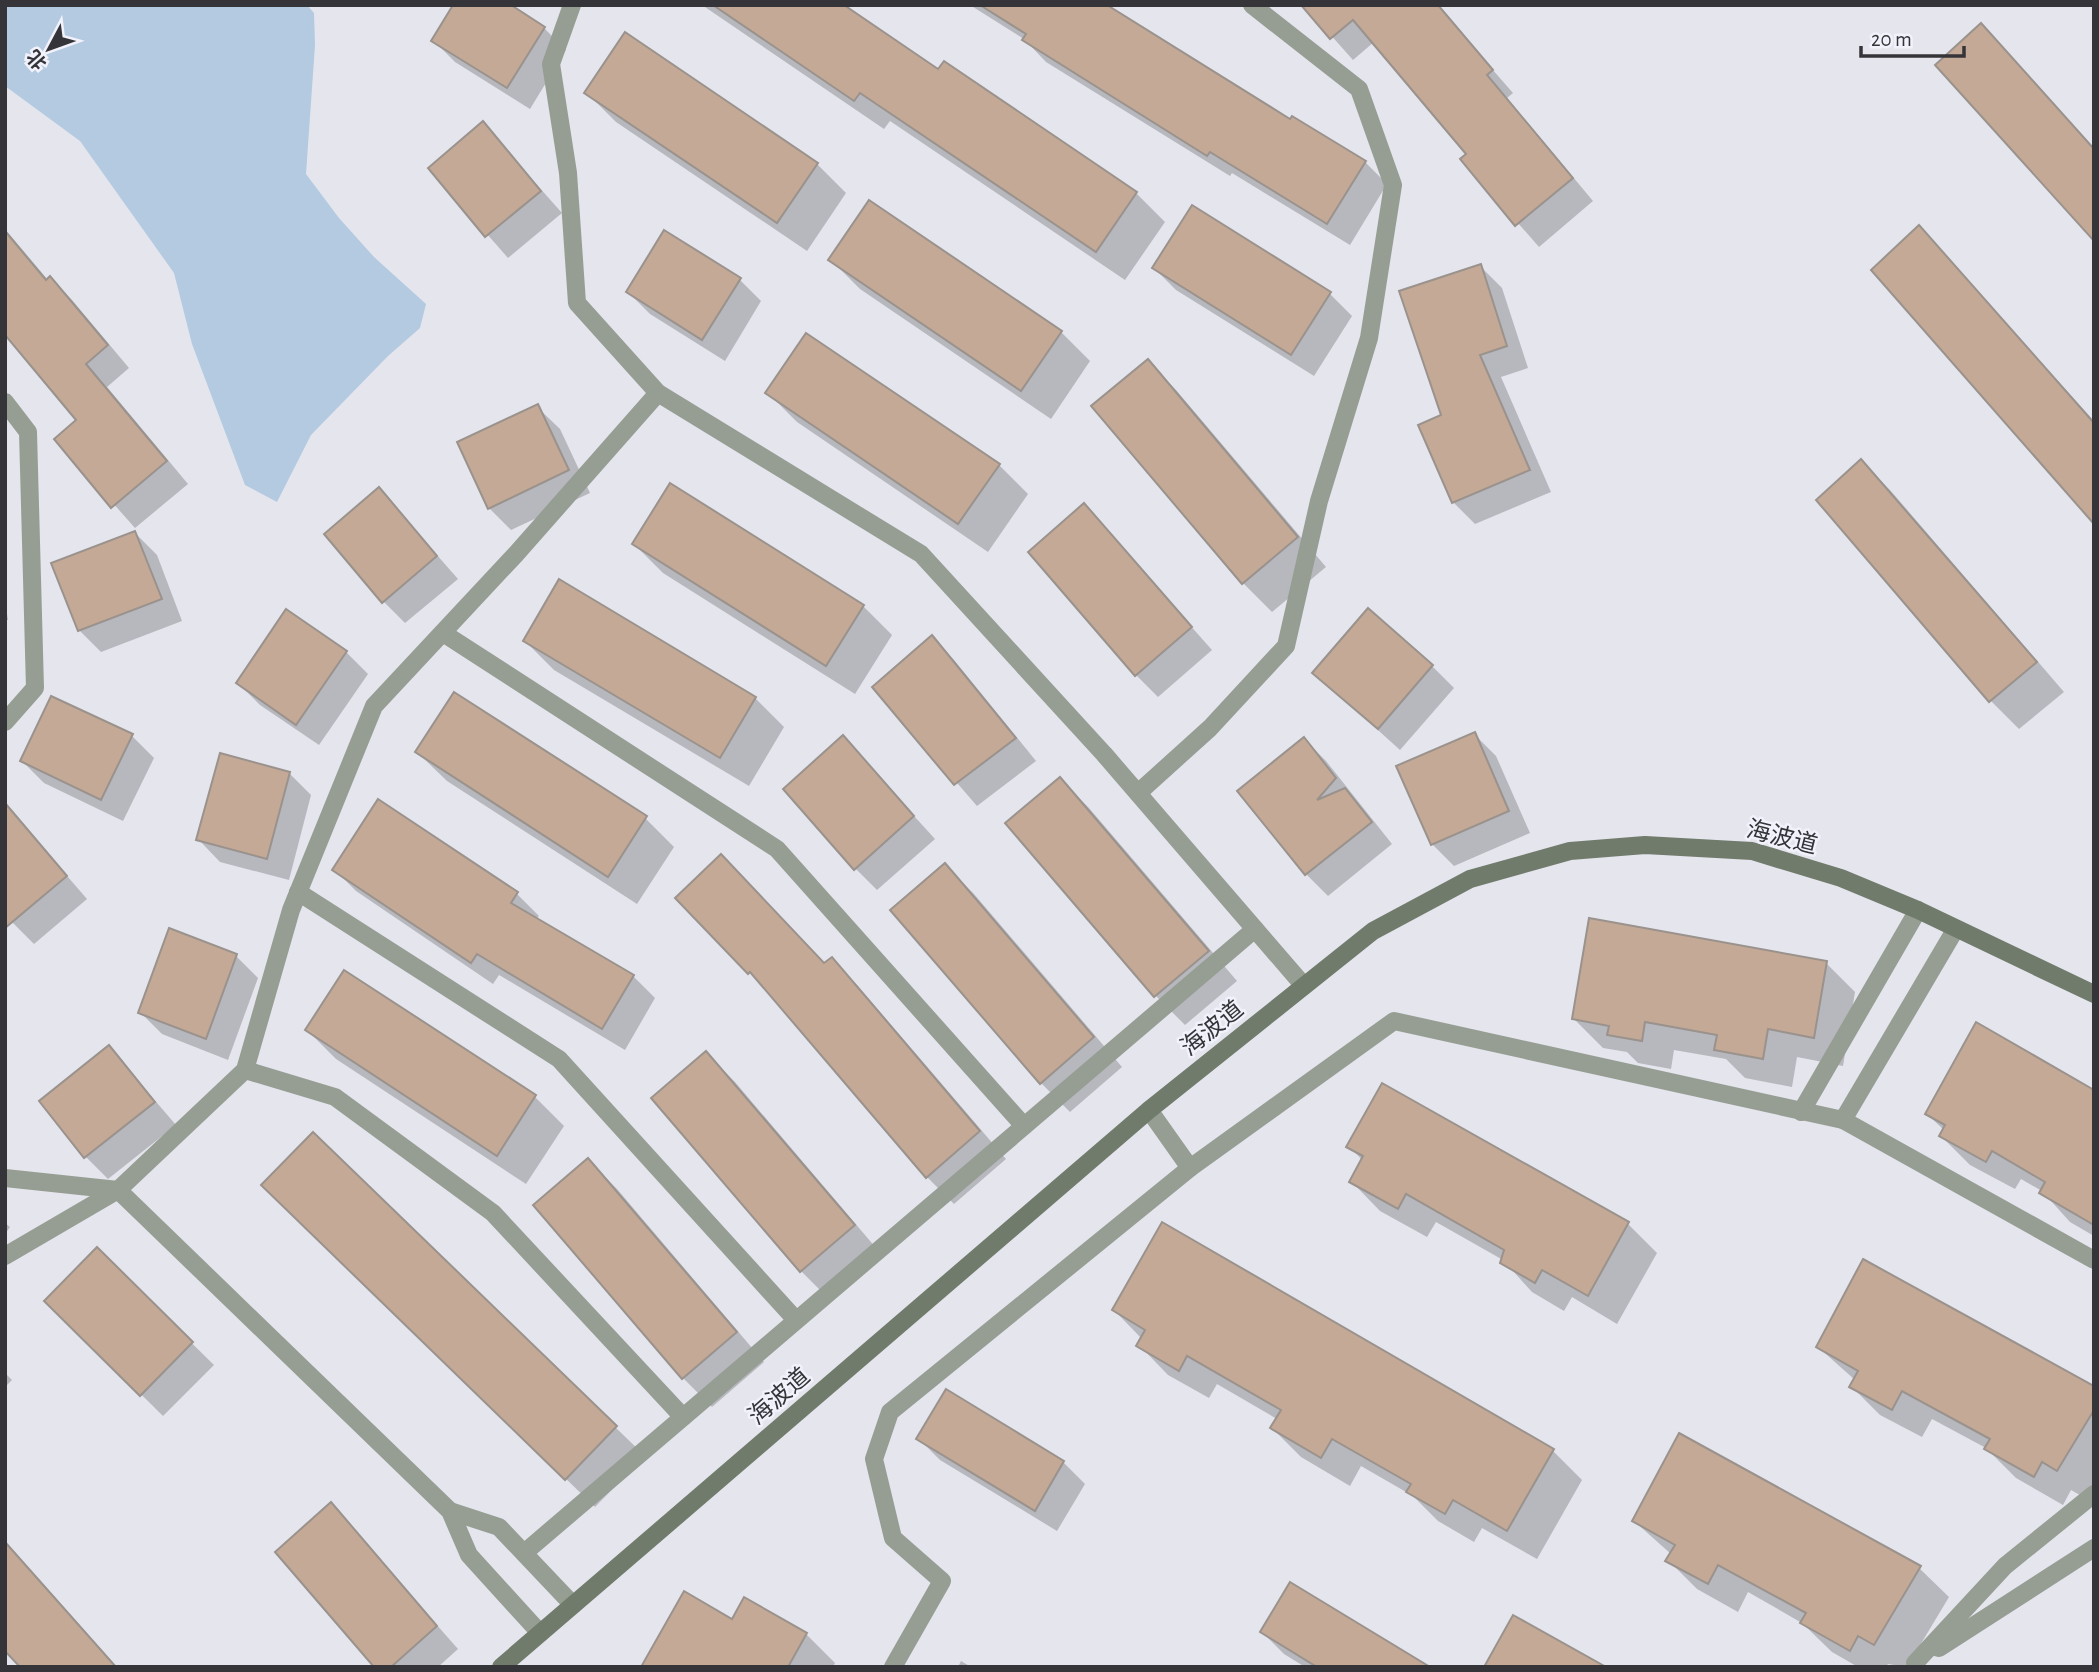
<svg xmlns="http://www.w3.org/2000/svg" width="2099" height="1672" viewBox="0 0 2099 1672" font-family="'Alegreya Sans','Noto Sans SC',sans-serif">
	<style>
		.water { fill: #b3cae1 }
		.shadow { fill: #0003 }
		.building { fill: #c4a996; stroke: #9a928c; stroke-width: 2 }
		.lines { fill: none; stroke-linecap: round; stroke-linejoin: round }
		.street { stroke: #969e93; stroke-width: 18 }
		.secondary { stroke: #707b6b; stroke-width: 18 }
		.labels { text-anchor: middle; stroke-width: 5; stroke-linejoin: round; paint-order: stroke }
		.street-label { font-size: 24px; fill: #353539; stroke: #f2f2fc }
	</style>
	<rect width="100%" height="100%" fill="#e5e5ee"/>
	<polygon class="water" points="5,5 307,5 314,13 315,45 306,174 339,218 374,257 426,304 420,328 388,356 311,435 277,502 245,485 192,344 174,273 80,141 5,86"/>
	<g class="shadow">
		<polygon points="508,5 544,28 566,50 530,109 455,62 433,40"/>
		<polygon points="702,5 841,5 938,71 1136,193 1165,222 1125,280 890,121 884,129"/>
		<polygon points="970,5 1104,5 1290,121 1365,162 1387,184 1350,245 1232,173 1230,176 1046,62 1024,39"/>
		<polygon points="1304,5 1437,6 1513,93 1507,98 1593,201 1539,247 1462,159 1469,154 1374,42 1353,60"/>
		<polygon points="626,34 817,164 846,193 807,251 616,122 587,93"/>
		<polygon points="483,124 562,213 508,258 430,169"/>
		<polygon points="1919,227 2094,421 2094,521"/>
		<polygon points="5,229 48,280 50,278 72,300 129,368 107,387 188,484 135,528 56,439 78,420 5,333"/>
		<polygon points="831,260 1061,332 1090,361 1051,419 860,289"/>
		<polygon points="1480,266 1502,288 1528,368 1501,377 1551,492 1475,524 1453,502 1420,426 1443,416"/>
		<polygon points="1154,268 1330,294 1352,316 1314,376 1176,290"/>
		<polygon points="739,279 761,301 725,361 650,314 628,292"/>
		<polygon points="1147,361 1176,390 1326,567 1272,612 1243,583"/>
		<polygon points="768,393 999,465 1028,494 988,552 797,422"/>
		<polygon points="537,407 560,429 590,493 511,530 489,508"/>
		<polygon points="1861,461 1890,490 2064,692 2019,729 1990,700"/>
		<polygon points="379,489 458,579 405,623 383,601"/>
		<polygon points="1084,506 1212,650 1158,697 1136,675"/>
		<polygon points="135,533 157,555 182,621 101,652 79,630"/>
		<polygon points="634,544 863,606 892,635 855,694 663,573"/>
		<polygon points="5,602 8,620 5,620"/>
		<polygon points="932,638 954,660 1036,761 977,806 874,687"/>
		<polygon points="525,641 755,698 784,727 749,786 554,670"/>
		<polygon points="346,652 368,674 319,745 260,705 238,683"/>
		<polygon points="1432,666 1454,688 1400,750 1315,673"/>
		<polygon points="1474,734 1496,756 1530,833 1454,866 1432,844"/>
		<polygon points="132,736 154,758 123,821 44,783 22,761"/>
		<polygon points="843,738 935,839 877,890 855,868"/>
		<polygon points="1304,739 1326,761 1392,844 1328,896 1306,874 1240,791"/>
		<polygon points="417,752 645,818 674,847 637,904 447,781"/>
		<polygon points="289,773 311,795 289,880 220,862 198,839"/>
		<polygon points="1060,779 1089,808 1237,981 1185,1025 1156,996 1008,823"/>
		<polygon points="379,802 517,894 539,916 536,919 633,976 655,998 625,1050 499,975 493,984 356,891 334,869"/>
		<polygon points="9,809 87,899 34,944 12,922"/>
		<polygon points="945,865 974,894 1122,1067 1070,1112 1041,1083"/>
		<polygon points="678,898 825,965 832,959 858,986 1006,1159 954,1204 927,1177 773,997"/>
		<polygon points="170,931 236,956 258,978 228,1060 162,1034 140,1012"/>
		<polygon points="1826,963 1855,992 1843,1066 1797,1057 1792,1087 1745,1078 1726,1059 1674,1050 1671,1069 1638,1063 1627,1052 1603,1048 1573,1018"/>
		<polygon points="345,972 535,1097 564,1126 526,1184 336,1059 307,1030"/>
		<polygon points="109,1047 176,1125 108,1179 86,1157 42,1101"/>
		<polygon points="706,1053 735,1082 882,1255 830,1300 801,1271"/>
		<polygon points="2094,1092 2094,1236 2070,1222 2042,1191 2021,1179 2015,1189 1970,1165 1941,1136 1944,1130 1927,1114"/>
		<polygon points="313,1134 645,1456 595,1507 293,1214"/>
		<polygon points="1349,1146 1628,1224 1657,1253 1617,1324 1572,1297 1564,1311 1532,1292 1503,1260 1436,1222 1427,1237 1380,1211 1351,1181 1363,1161"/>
		<polygon points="588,1160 617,1189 764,1362 712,1407 683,1378"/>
		<polygon points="5,1223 10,1227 5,1234"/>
		<polygon points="97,1250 214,1365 163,1416 47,1301"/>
		<polygon points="1114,1310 1553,1451 1582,1480 1537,1559 1482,1528 1474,1542 1438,1521 1413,1496 1361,1466 1350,1486 1301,1457 1272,1428 1277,1419 1217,1384 1209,1398 1168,1375 1139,1345 1142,1339"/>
		<polygon points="1818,1347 2094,1388 2094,1488 2087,1499 2071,1490 2063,1505 2016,1478 1986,1448 1932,1419 1922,1437 1880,1415 1851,1386 1855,1380"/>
		<polygon points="5,1373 12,1380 5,1387"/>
		<polygon points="918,1438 1063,1462 1085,1484 1057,1531 940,1460"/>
		<polygon points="331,1505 458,1649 438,1667 376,1667"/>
		<polygon points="1634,1521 1919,1568 1949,1597 1907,1667 1888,1664 1886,1667 1858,1667 1832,1652 1802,1623 1748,1592 1738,1612 1697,1589 1668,1560 1671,1554"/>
		<polygon points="6,1546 28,1567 117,1667 22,1667"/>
		<polygon points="732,1621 806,1634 835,1663 833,1667 643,1667"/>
		<polygon points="1262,1632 1419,1667 1305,1667 1284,1654"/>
		<polygon points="961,1661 971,1667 958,1667"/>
	</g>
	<g class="building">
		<polygon points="453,5 511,5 545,27 507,88 431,41"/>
		<polygon points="713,5 844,5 938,69 944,61 1137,192 1096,252 860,93 854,101"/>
		<polygon points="980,5 1107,5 1290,119 1292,116 1366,161 1327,224 1210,152 1207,156 1022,40 1026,34"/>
		<polygon points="1301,5 1438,5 1493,70 1487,75 1573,178 1515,226 1460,159 1466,154 1353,20 1330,39"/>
		<polygon points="1981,23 2094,149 2094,241 1935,65"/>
		<polygon points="625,32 818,163 777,223 584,93"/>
		<polygon points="483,121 541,191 485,237 428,168"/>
		<polygon points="869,200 1062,331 1021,391 828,260"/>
		<polygon points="1192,205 1331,292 1291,355 1152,268"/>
		<polygon points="1919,225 2094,423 2094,524 1871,270"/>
		<polygon points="664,230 741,278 702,340 626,292"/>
		<polygon points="5,231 46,280 50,276 108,345 86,364 167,461 111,508 54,439 76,420 5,335"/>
		<polygon points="1481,264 1507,346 1480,355 1530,470 1452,503 1418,425 1441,415 1399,291"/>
		<polygon points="806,333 1000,464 958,524 765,393"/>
		<polygon points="1148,359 1298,537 1242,584 1091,406"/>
		<polygon points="538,404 569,470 488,509 457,442"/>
		<polygon points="1861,459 2037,662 1989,702 1816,500"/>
		<polygon points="670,483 864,605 826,666 632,544"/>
		<polygon points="379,487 437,556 382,603 324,534"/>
		<polygon points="1084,503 1192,627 1135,676 1028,552"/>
		<polygon points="135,531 162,599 78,631 51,563"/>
		<polygon points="559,579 756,697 720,758 523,641"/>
		<polygon points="1368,608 1433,665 1378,729 1312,673"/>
		<polygon points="286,609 347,651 296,725 236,683"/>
		<polygon points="932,635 1016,738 954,785 872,687"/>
		<polygon points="454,692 647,816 608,877 415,752"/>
		<polygon points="51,696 133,734 101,800 20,761"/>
		<polygon points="1475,732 1509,811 1431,845 1396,766"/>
		<polygon points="843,735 914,816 854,870 783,789"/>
		<polygon points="1304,737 1336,778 1317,800 1345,788 1372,822 1305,875 1237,791"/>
		<polygon points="220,753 290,772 267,859 196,840"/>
		<polygon points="1060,777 1209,951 1154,997 1005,823"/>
		<polygon points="378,799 518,892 511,903 634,975 602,1029 477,954 471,963 332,870"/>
		<polygon points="5,803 67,876 5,928"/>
		<polygon points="721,854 824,963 832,957 980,1131 926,1178 750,972 748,974 675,898"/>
		<polygon points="945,863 1094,1037 1040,1084 890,910"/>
		<polygon points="1589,918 1827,961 1814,1038 1768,1029 1763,1059 1714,1050 1717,1035 1645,1022 1642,1041 1607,1035 1609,1026 1572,1019"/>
		<polygon points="169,928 237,954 206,1039 138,1013"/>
		<polygon points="344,970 536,1095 497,1156 305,1030"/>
		<polygon points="1976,1022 2094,1090 2094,1225 2039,1193 2045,1182 1992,1151 1986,1162 1939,1136 1945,1125 1925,1114"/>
		<polygon points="109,1045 155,1102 84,1158 39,1101"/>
		<polygon points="706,1051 855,1225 800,1272 651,1098"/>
		<polygon points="1382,1083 1629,1222 1588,1296 1542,1270 1535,1283 1500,1263 1504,1250 1406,1194 1398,1209 1349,1182 1363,1156 1346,1147"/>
		<polygon points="313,1132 617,1426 565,1480 261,1185"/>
		<polygon points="588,1158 737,1332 682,1379 533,1205"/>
		<polygon points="1162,1222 1554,1449 1507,1531 1453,1500 1445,1514 1406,1492 1411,1484 1332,1439 1321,1458 1270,1428 1281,1410 1187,1356 1179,1371 1136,1346 1145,1330 1112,1310"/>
		<polygon points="97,1247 193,1342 140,1396 44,1301"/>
		<polygon points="1863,1259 2094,1386 2094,1410 2057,1471 2042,1462 2034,1477 1984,1449 1990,1439 1902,1391 1892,1410 1849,1387 1858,1371 1816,1347"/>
		<polygon points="946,1389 1064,1461 1035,1511 916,1439"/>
		<polygon points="1679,1433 1921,1566 1874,1645 1858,1636 1850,1651 1800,1623 1806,1613 1718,1565 1708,1584 1665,1561 1675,1545 1632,1521"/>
		<polygon points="331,1502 437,1626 391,1667 374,1667 275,1552"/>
		<polygon points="5,1542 116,1667 20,1667 5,1651"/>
		<polygon points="1290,1582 1430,1667 1317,1667 1260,1632"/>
		<polygon points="684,1591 732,1619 744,1597 807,1633 788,1667 641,1667"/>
		<polygon points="1513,1615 1606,1667 1484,1667"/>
	</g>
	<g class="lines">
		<g class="street">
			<polyline points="572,5 551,64 568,173 577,303 658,393 921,554 1104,754 1304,986"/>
			<polyline points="5,402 28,432 35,688 5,722"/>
			<polyline points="443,633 777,849 1024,1126"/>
			<polyline points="1138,793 1210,728 1286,646 1319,501 1369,338 1393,185 1359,89 1252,5"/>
			<polyline points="298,892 559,1059 796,1320"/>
			<polyline points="245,1070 335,1097 493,1213 683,1417"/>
			<polyline points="1149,1110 1190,1168 1394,1021 1843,1120 1955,930"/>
			<polyline points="1801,1112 1918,910"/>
			<polyline points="1843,1120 2094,1260"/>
			<polyline points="5,1178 118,1190"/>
			<polyline points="5,1256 118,1190"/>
			<polyline points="450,1511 499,1527 573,1605"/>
			<polyline points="524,1553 1255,929"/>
			<polyline points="540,1633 469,1555 450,1511 118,1190 245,1070 291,910 374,706 516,554 658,393"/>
			<polyline points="1939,1648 2094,1548"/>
			<polyline points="1915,1663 2005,1566 2094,1494"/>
			<polyline points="893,1667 942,1581 893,1538 874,1459 890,1412 1190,1168"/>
		</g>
		<polyline class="secondary" points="501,1667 1149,1110 1373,931 1470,879 1570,851 1645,845 1752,851 1841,878 1918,910 2094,994"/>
	</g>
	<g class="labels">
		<g class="street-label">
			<text transform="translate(1782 837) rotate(14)" y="8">海波道</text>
			<text transform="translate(1212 1028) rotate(-39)" y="8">海波道</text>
			<text transform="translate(779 1396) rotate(-41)" y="8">海波道</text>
		</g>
	</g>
	<rect width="2099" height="1672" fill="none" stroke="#353539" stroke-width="14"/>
	<g transform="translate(49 49) rotate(229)" stroke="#f2f2fc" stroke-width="5" paint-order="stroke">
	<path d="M0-5L12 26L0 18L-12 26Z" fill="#353539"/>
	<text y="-10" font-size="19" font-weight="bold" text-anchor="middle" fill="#353539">北</text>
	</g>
	<path d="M1861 46v10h103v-10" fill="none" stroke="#353539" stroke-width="3.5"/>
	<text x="1871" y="46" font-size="21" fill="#353539" stroke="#f2f2fc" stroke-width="5" paint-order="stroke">20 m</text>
</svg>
